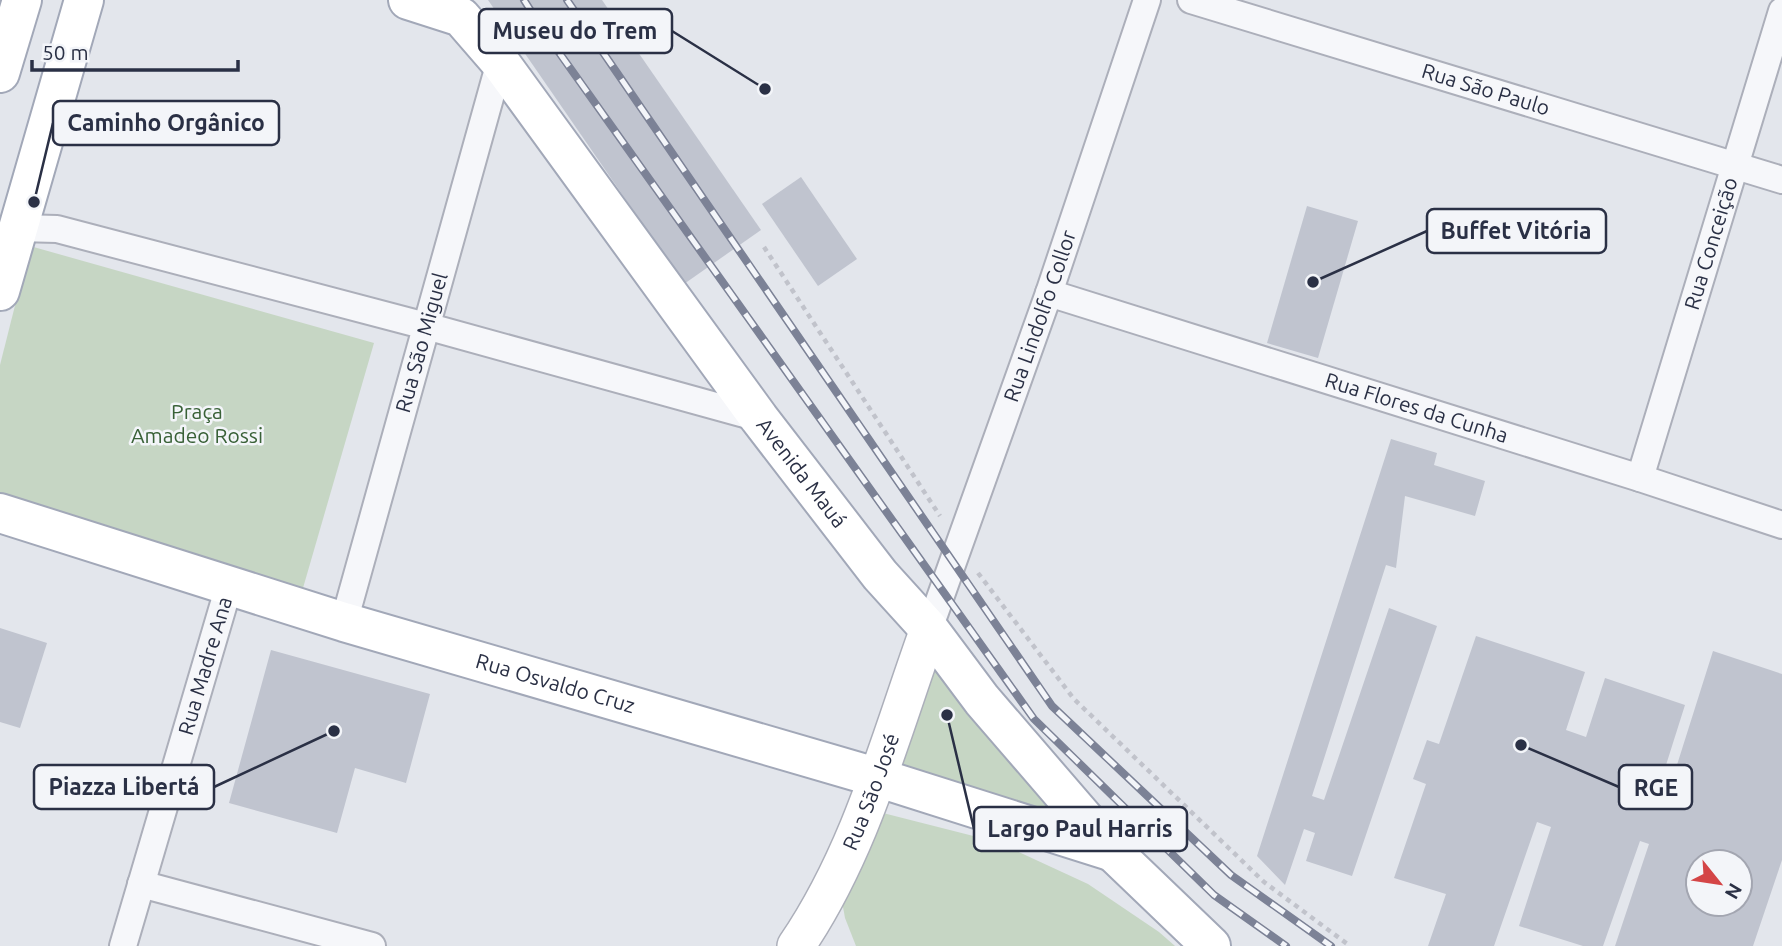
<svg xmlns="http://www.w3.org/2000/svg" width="1782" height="946" viewBox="0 0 1782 946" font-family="Ubuntu,sans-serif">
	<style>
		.green { fill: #c6d6c4 }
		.building { fill: #c0c4cf; fill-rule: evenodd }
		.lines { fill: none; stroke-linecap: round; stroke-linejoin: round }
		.street-casing { stroke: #acafba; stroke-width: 30 }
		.secondary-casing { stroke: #acafba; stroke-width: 40 }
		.primary-casing { stroke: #a2a8b8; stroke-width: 42 }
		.path { stroke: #c1c3cb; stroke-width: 4.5; stroke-dasharray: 5 5; stroke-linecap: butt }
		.street { stroke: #f6f7fa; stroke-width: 26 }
		.secondary { stroke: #fff; stroke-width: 37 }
		.primary { stroke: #fff; stroke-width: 38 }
		.rail-casing { stroke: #7c8296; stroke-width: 8 }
		.rail { stroke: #f3f5f9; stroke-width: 5; stroke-dasharray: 16; stroke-linecap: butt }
		.labels { text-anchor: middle; stroke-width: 5; stroke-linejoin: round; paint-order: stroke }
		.street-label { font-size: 21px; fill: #2a3045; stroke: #f3f5f9 }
		.park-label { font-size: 21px; fill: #396137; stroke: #f3f5f9 }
		.leader { fill: none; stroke: #2a3045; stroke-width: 2.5 }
		.callout-dot { fill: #2a3045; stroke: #f3f5f9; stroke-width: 2.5 }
		.callout { fill: #f3f5f9; stroke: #2a3045; stroke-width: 2.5 }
		.callout-label { font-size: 23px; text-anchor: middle; font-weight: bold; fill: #2a3045 }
	</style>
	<rect width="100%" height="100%" fill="#e3e6ec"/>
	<g class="green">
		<polygon points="30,246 374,343 303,588 0,497 0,365"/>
		<polygon points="935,665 1052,811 902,766"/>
		<polygon points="879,812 997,842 1088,884 1159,932 1175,946 856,946 845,918 838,879"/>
	</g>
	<g class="building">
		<polygon points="488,0 602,0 761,230 684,284"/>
		<polygon points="801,177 857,259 818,286 762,204"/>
		<polygon points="1307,206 1358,221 1318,358 1267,343"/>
		<polygon points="1391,439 1437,453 1434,465 1485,481 1475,516 1405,496 1396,568 1386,565 1312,796 1324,800 1389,608 1437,626 1352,876 1306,861 1315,833 1304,829 1285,885 1257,856"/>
		<polygon points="0,628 47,643 20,728 0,722"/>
		<path d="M 1476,636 L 1585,672 L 1566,730 L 1586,737 L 1605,678 L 1685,705 L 1660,784 L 1670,787 L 1713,651 L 1782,674 L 1782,860 L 1753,946 L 1615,946 L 1649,844 L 1640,841 L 1603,946 L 1583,946 L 1519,926 L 1551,827 L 1537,822 L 1494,946 L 1428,946 L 1446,894 L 1394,878 L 1426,784 L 1413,779 L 1427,740 L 1439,744 ZM 1698,862 L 1740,862 L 1740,904 L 1698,904 Z"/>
		<polygon points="271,650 430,694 406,783 355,768 337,833 229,803"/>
	</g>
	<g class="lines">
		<g class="street-casing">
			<g id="street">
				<path id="s1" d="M 1191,0 L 1782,180"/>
				<polyline points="4,236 18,228 57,229 426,326 759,418"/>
				<path id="s2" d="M 1049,293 L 1640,478 L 1782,525"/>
				<path id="s3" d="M 1640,478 L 1782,11"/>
				<path id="s4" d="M 344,622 L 500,62"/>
				<path id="s5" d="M 929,629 L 1049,293 L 1147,0"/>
				<polyline points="141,884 372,946"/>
				<path id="s6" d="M 123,946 L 229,586"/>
			</g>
		</g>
		<g class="secondary-casing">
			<g id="secondary">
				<path id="s7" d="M 796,946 C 861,851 890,737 929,629"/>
			</g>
		</g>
		<g class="primary-casing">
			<g id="primary">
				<path id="s8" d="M 408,0 L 461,17 L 500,62 L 759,418 L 880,575 L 929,629 L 982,700 L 1113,852 L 1211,946"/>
				<polyline points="0,73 22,0"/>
				<polyline points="0,291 84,0"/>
				<path id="s9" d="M 0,513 L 344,622 L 879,778 L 1113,852"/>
			</g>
		</g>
		<g class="path">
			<polyline points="764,247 940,516"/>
			<polyline points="978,573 1074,699 1264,882 1350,946"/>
		</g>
		<use href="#street" class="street"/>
		<use href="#secondary" class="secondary"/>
		<use href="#primary" class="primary"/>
		<g class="rail-casing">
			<g id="rail">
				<polyline points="524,0 543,30 1034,719 1214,895 1286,946"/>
				<polyline points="567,0 1052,706 1231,875 1331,946"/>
			</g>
		</g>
		<use href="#rail" class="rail"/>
	</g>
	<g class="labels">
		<g class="street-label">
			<text dy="7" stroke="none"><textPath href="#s1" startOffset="308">Rua São Paulo</textPath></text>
			<text dy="7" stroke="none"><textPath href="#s3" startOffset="245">Rua Conceição</textPath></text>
			<text dy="7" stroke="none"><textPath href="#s5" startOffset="332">Rua Lindolfo Collor</textPath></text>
			<text dy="7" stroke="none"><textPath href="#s4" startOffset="290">Rua São Miguel</textPath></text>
			<text dy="7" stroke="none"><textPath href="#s2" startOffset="385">Rua Flores da Cunha</textPath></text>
			<text dy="7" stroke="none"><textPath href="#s8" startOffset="625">Avenida Mauá</textPath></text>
			<text dy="7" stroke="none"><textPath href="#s6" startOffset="292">Rua Madre Ana</textPath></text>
			<text dy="7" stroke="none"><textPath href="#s9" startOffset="581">Rua Osvaldo Cruz</textPath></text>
			<text dy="7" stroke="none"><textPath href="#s7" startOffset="172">Rua São José</textPath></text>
		</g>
		<g class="park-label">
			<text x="197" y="419">Praça<tspan x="197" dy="24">Amadeo Rossi</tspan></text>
		</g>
	</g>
	<path class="leader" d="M765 89L672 31M34 202L53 123M1313 282L1427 231M334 731L214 787M1521 745L1619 787M947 715L974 829"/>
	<g class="callout-dot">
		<circle cx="765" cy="89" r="7"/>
		<circle cx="34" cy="202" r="7"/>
		<circle cx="1313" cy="282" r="7"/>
		<circle cx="334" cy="731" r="7"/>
		<circle cx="1521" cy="745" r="7"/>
		<circle cx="947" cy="715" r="7"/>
	</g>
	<g class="callout">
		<rect x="479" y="9" width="193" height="44" rx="7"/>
		<rect x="53" y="101" width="226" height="44" rx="7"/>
		<rect x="1427" y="209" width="179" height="44" rx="7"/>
		<rect x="34" y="765" width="180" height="44" rx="7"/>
		<rect x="1619" y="765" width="73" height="44" rx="7"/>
		<rect x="974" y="807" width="213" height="44" rx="7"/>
	</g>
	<g class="callout-label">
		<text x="575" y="39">Museu do Trem</text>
		<text x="166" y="131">Caminho Orgânico</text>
		<text x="1516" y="239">Buffet Vitória</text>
		<text x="124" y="795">Piazza Libertá</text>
		<text x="1656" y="796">RGE</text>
		<text x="1080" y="837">Largo Paul Harris</text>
	</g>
	<g transform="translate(1719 883) rotate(120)"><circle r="33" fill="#f3f5f9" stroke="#a3a6b1" stroke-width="2"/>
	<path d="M0-5L12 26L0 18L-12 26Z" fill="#d44547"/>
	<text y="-10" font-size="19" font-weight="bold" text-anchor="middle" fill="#2a3045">N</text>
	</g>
	<path d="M32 60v10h206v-10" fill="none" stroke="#2a3045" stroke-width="3.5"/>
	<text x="42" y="60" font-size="21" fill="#2a3045" stroke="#f3f5f9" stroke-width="5" paint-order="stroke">50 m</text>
</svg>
